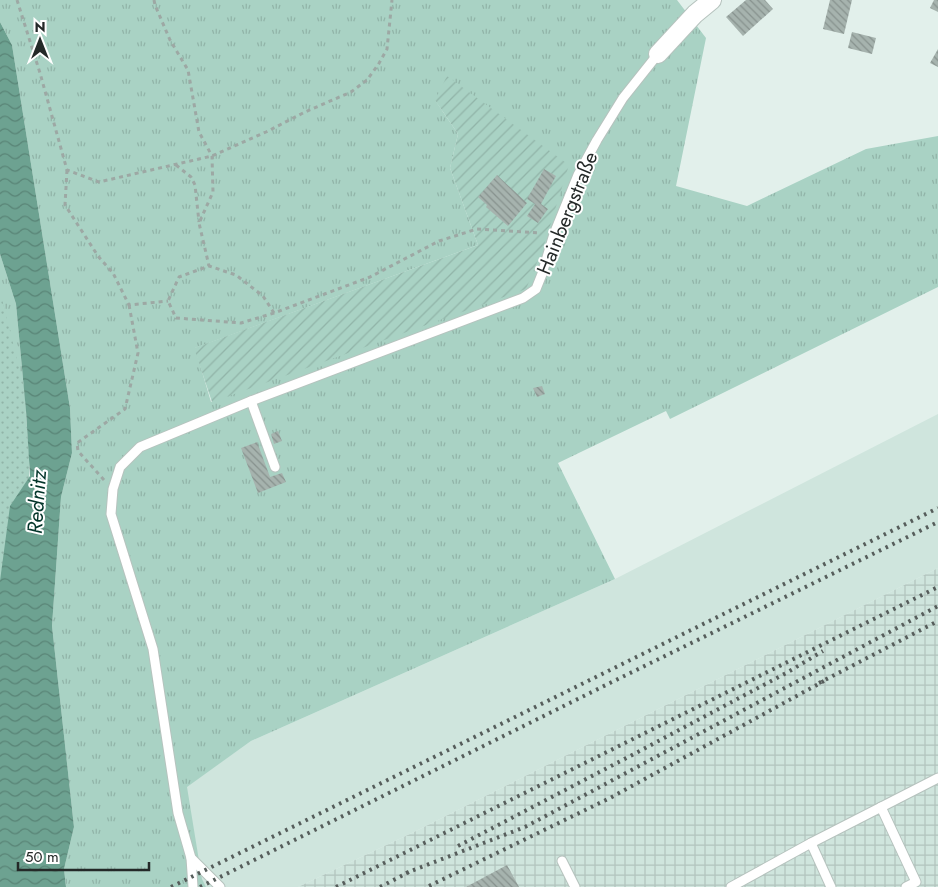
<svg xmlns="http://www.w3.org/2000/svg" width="938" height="887" viewBox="0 0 938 887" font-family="Jost,sans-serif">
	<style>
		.built { fill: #cfe5dd }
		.industrial { fill: url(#industrial-grid) }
		.grass { fill: url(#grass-tufts); fill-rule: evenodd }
		.park { fill: url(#park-dots) }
		.garden { fill: url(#garden-furrows) }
		.water { fill: url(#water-waves) }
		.building { fill: url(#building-back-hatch) }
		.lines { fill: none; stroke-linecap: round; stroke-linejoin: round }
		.lane-casing { stroke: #b6c3be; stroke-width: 11 }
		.street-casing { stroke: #b6c3be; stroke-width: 20 }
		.path { stroke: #9da8a4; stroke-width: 3; stroke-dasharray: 4 4; stroke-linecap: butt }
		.lane { stroke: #fff; stroke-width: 9 }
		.street { stroke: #fff; stroke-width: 18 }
		.rail { stroke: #565d5b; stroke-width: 4; stroke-dasharray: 2.5 5; stroke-linecap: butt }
		.labels { text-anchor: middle; stroke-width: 4; stroke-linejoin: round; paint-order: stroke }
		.street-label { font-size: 20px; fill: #242928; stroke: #fff }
		.water-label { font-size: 21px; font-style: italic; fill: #03352a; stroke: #fff }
	</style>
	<defs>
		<pattern id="industrial-grid" width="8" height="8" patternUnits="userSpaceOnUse" patternTransform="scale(1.25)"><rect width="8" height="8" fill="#cfe5dd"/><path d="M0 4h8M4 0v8" fill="none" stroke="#b2c4be"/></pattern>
		<pattern id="grass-tufts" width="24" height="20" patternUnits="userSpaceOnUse" patternTransform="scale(1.25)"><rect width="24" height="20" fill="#a9d2c4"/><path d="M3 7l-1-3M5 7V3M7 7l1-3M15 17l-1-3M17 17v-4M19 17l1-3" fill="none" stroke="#91b4a8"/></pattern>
		<pattern id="park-dots" width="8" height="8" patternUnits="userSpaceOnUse" patternTransform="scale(1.25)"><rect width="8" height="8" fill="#a9d2c4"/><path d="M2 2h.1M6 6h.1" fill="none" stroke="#91b4a8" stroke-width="1.8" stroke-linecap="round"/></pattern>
		<pattern id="garden-furrows" width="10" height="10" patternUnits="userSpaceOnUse" patternTransform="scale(1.25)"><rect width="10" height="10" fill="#a9d2c4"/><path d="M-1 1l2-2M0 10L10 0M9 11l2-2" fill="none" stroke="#91b4a8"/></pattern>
		<pattern id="water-waves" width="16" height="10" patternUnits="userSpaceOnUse" patternTransform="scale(1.25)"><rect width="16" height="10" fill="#6da291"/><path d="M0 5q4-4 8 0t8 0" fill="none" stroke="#598476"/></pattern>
		<pattern id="building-back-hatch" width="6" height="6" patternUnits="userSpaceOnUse" patternTransform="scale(1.25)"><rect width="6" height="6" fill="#a6b3ae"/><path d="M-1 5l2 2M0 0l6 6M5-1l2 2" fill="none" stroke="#87928e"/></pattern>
	</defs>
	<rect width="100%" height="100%" fill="#e2f0eb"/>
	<polygon class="built" points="938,414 938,568 414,832 298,887 206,887 202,880 186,787 251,741 615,579"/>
	<polygon class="industrial" points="938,568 938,887 298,887 414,832"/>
	<g class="grass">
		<path d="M 0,0 L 677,0 L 706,38 L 676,186 L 747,206 L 866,149 L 938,136 L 938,287 L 670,419 L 666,411 L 558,463 L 615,579 L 251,741 L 187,787 L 202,879 L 206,887 L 66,887 L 64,869 L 74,827 L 52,626 L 61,497 L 72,453 L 70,408 L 12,45 L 0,22 ZM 435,100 L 543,248 L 211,402 L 195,348 L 478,245 L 450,168 L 458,134 Z"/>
		<polygon points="0,254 16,304 26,411 0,446"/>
	</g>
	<polygon class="park" points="0,291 24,387 29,455 29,513 0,675"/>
	<polygon class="garden" points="447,76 569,165 543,248 526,289 212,402 194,348 478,245 450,168 458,134 435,100"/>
	<polygon class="water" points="0,22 12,45 70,408 72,453 61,497 52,626 74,827 64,869 66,887 0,887 0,581 10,506 30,476 26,411 16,304 0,254"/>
	<g class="building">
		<polygon points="746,0 765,0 773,9 743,36 726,17"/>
		<polygon points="830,0 852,0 844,34 823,29"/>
		<polygon points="934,0 938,0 938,12 930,8"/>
		<polygon points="852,32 876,38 872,54 848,48"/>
		<polygon points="938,49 938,67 930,63"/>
		<polygon points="544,169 556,176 541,204 548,209 538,223 527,216 535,204 527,199"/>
		<polygon points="497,175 527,203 508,226 486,207 487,205 478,197"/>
		<polygon points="542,386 545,394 537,397 533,388"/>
		<polygon points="278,431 282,441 274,444 271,434"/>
		<polygon points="257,442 270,477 282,473 286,482 258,493 241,448"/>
		<polygon points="507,865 519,887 466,887"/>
	</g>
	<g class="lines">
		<g class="lane-casing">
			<g id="lane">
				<polyline points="251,401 275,467"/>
				<polyline points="881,807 916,882 906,887"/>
				<polyline points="811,843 831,887"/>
				<polyline points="191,858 193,887"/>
				<polyline points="562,861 575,887"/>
				<polyline points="220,887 191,858 178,813 153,649 111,514 113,489 120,467 140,447 251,401 523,298 536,289 542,274 554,234 578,175 597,140 623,98 658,54"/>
				<polyline points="731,887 811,843 938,778"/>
			</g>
		</g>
		<g class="street-casing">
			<polyline id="street" points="658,54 695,14 712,0"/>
		</g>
		<g class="path">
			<polyline points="17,0 40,73 67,170 99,182 212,156 266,132 305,112 351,92 367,80 378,65 387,49 392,0"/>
			<polyline points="154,0 155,5 170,40 188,70 199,132 212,156 213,192 199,223 209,266"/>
			<polyline points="176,165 191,177 195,185 199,222"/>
			<polyline points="67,170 65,205 98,256 113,273 129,305 168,301"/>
			<polyline points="274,313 263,296 236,275 209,266 179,277 168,301 176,318 241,323 274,313 370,277 439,241 477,229 541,233"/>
			<polyline points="104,480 78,451 77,443 125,409 138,353 129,305"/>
		</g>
		<use href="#lane" class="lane"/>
		<use href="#street" class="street"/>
		<g class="rail">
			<polyline points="819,683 938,621"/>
			<polyline points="458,846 634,754 788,672 823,651"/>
			<polyline points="406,873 525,827 938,606"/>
			<polyline points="429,886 610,798 824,681"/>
			<polyline points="171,887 938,508"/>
			<polyline points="200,887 616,680 938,522"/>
			<polyline points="336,887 938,587"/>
			<polyline points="380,887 411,871"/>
		</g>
	</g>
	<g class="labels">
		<g class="street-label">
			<text transform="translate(567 213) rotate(-68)" y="7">Hainbergstraße</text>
		</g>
		<g class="water-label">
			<text transform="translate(37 502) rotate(-86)" y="7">Rednitz</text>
		</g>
	</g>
	<g transform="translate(40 40)" stroke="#ffffff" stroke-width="4" paint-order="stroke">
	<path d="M0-4L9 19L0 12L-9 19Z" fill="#242928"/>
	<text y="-8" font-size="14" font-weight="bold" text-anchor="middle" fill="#242928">N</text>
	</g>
	<path d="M18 862v8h131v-8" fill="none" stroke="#242928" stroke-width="2.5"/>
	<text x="25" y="862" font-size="15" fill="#242928" stroke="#ffffff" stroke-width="4" paint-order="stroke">50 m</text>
</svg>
